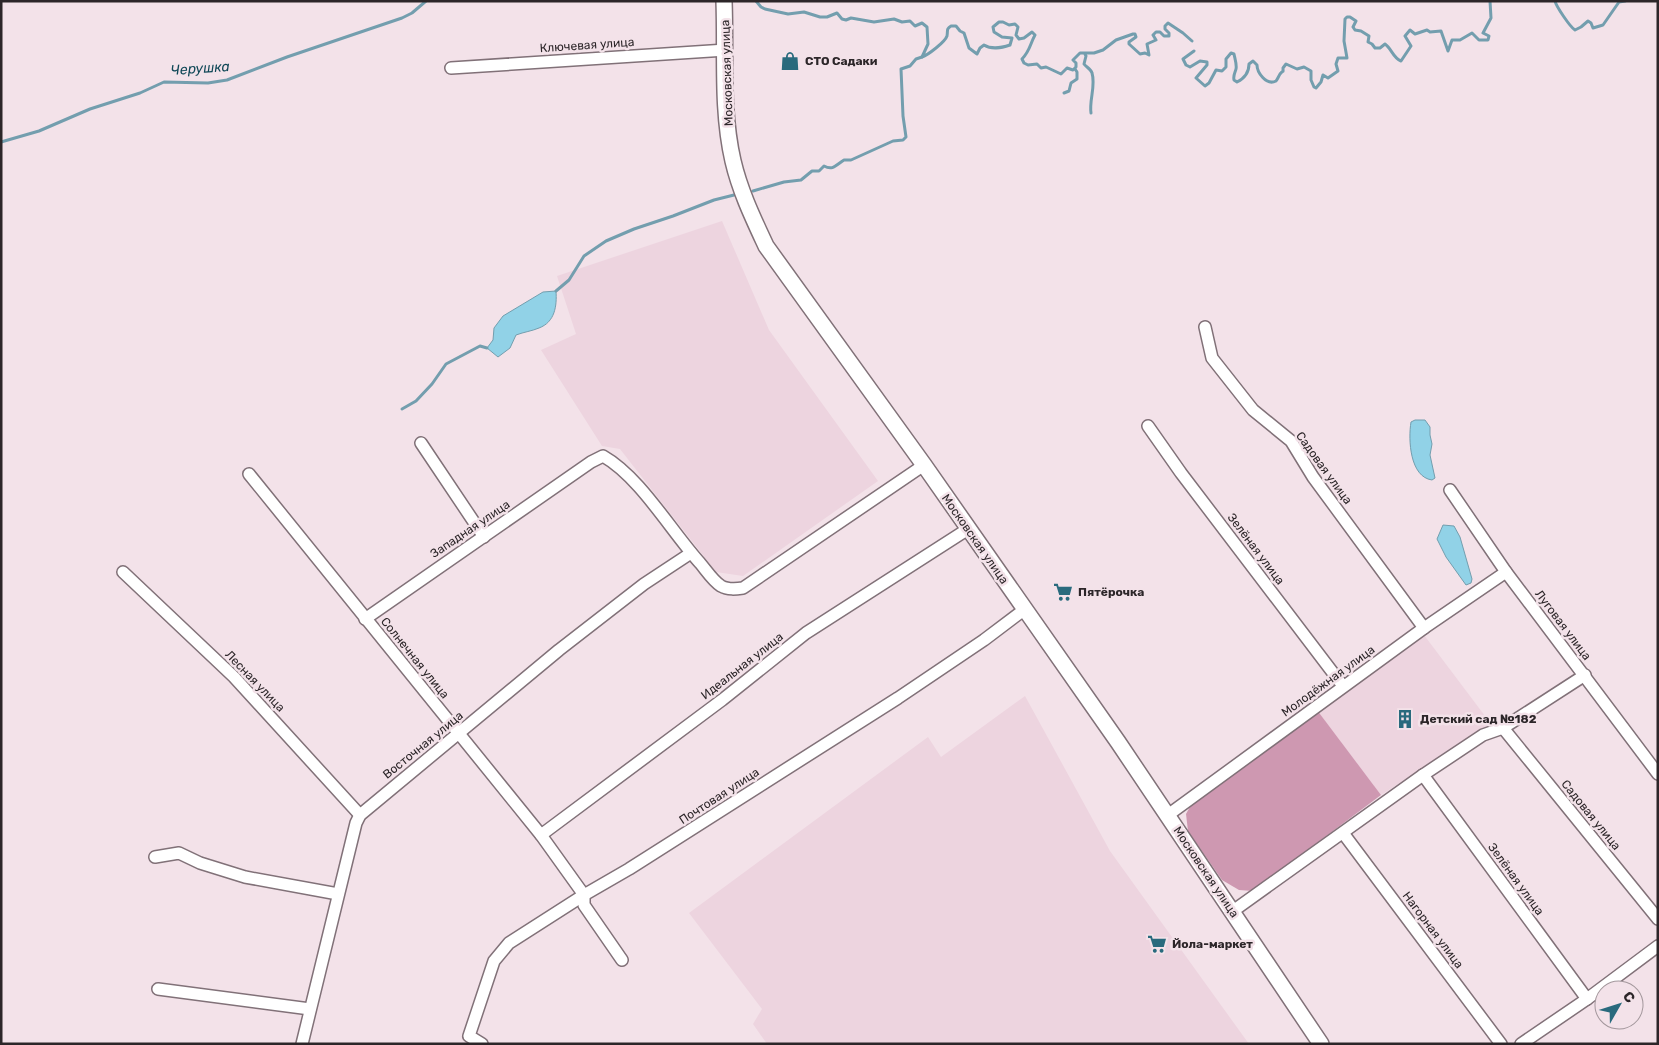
<svg xmlns="http://www.w3.org/2000/svg" width="1659" height="1045" viewBox="0 0 1659 1045" font-family="Rubik,sans-serif">
	<style>
		.built { fill: #edd4df }
		.forest { fill: #ce98b1 }
		.water { fill: #91d2e7; stroke: #739eae }
		.lines { fill: none; stroke-linecap: round; stroke-linejoin: round }
		.stream { stroke: #739eae; stroke-width: 3 }
		.street-casing { stroke: #817178; stroke-width: 14 }
		.secondary-casing { stroke: #817178; stroke-width: 18 }
		.street { stroke: #fff; stroke-width: 11 }
		.secondary { stroke: #fff; stroke-width: 15 }
		.labels { text-anchor: middle; stroke-width: 5; stroke-linejoin: round; paint-order: stroke }
		.street-label { font-size: 12px; fill: #2c2629; stroke: #f3e2e9 }
		.poi-label { font-size: 12px; font-weight: bold; fill: #2c2629; stroke: #f3e2e9; text-anchor: start }
		.water-label { font-size: 14px; font-style: italic; fill: #0f4756; stroke: #f3e2e9 }
	</style>
	<rect width="100%" height="100%" fill="#f3e2e9"/>
	<g class="built">
		<polygon points="722,221 769,330 878,481 743,576 716,572 620,449 602,446 541,350 576,334 557,276"/>
		<polygon points="1424,635 1491,724 1381,795 1317,710"/>
		<polygon points="1025,696 1110,851 1249,1044 767,1044 753,1024 762,1009 689,913 928,737 941,757"/>
	</g>
	<polygon class="forest" points="1317,710 1381,795 1253,891 1239,890 1222,880 1188,831 1186,814 1192,803"/>
	<g class="water">
		<path d="M 556,291 C 557,306 555,322 539,328 C 532,331 524,332 516,335 L 510,348 L 498,357 L 487,348 L 493,340 L 494,328 L 503,316 L 543,292 Z"/>
		<path d="M 1415,420 L 1425,420 L 1430,427 L 1430,435 L 1432,444 L 1430,455 L 1435,478 L 1432,480 C 1410,477 1408,440 1411,422 Z"/>
		<polygon points="1443,525 1454,526 1460,537 1472,579 1471,583 1466,585 1446,557 1437,539"/>
	</g>
	<g class="lines">
		<g class="stream">
			<path d="M 756,1 L 761,7 L 765,9 L 788,14 L 804,12 L 820,17 L 827,17 L 837,13 L 842,19 L 846,20 L 851,18 L 874,22 L 894,19 L 902,22 L 910,21 L 915,26 L 922,23 L 927,27 L 928,44 L 922,57 C 928,55 945,42 947,36 C 948,31 946,29 951,26 L 956,26 L 960,31 L 964,33 L 969,48 L 977,54 L 980,48 L 984,45 C 992,50 1001,48 1010,45 L 1012,38 L 1002,37 L 994,32 L 993,27 L 999,22 L 1003,22 L 1009,25 L 1015,24 L 1018,27 L 1016,35 L 1019,39 L 1024,38 L 1032,32 L 1035,35 C 1030,44 1030,51 1022,59 L 1024,63 L 1028,65 L 1037,64 L 1041,68 L 1046,67 L 1061,74 L 1067,68 L 1073,70 L 1076,67 L 1076,63 L 1073,60 L 1080,53 L 1094,53 L 1103,50 L 1116,40 L 1133,34 L 1135,34 L 1136,37 L 1129,42 L 1129,44 L 1140,54 L 1145,53 L 1149,55 L 1147,44 L 1156,40 L 1153,35 L 1156,32 L 1160,32 L 1164,36 L 1169,36 L 1169,33 L 1165,29 L 1165,26 L 1168,23 L 1183,33 L 1192,41"/>
			<path d="M 1555,1 C 1556,6 1570,27 1575,30 L 1581,27 L 1588,21 L 1591,23 L 1593,28 L 1603,25 L 1619,2 L 1625,1"/>
			<path d="M 1194,51 L 1183,59 L 1186,65 L 1190,67 L 1200,61 L 1207,62 L 1207,65 L 1196,78 L 1205,86 L 1209,83 L 1216,70 L 1222,71 L 1226,67 L 1226,59 L 1231,53 L 1234,54 C 1235,59 1237,65 1236,69 C 1235,73 1233,75 1234,80 L 1237,82 C 1245,78 1249,73 1249,64 L 1253,61 L 1257,65 C 1257,72 1266,86 1276,81 C 1278,79 1278,77 1280,74 C 1284,69 1283,74 1283,68 L 1286,64 L 1297,69 L 1304,67 L 1311,71 L 1311,80 L 1314,87 L 1316,88 L 1321,82 L 1323,75 L 1328,78 L 1338,71 L 1336,64 L 1338,58 L 1347,58 L 1344,41 L 1345,19 L 1347,17 L 1350,17 L 1356,21 L 1353,27 L 1355,30 L 1361,31 L 1369,36 L 1368,42 L 1372,44 L 1375,48 L 1380,48 L 1385,44 C 1392,49 1393,58 1401,61 L 1411,46 L 1405,36 L 1410,30 L 1415,34 L 1427,30 L 1430,32 L 1441,31 L 1448,51 L 1452,40 L 1460,40 L 1472,33 L 1479,40 L 1488,40 L 1489,36 L 1483,33 L 1491,18 L 1490,1"/>
			<path d="M 1085,54 L 1086,56 L 1084,64 C 1086,67 1091,69 1092,73 C 1096,86 1089,100 1091,113"/>
			<polyline points="1064,93 1069,91 1071,83 1077,79 1077,72 1075,69"/>
			<polyline points="1,142 39,131 90,109 140,93 164,82 208,83 227,80 287,57 402,18 412,13 426,1"/>
			<path d="M 753,191 L 784,182 L 801,180 L 812,171 L 819,171 L 824,166 C 833,171 836,165 844,160 L 851,160 L 893,141 L 903,140 L 906,137 L 903,116 L 901,69 L 910,66 L 916,59 L 922,57"/>
			<polyline points="556,291 569,280 584,256 606,241 634,229 673,216 714,200 734,195"/>
			<polyline points="402,409 416,401 432,384 446,364 480,346 487,348"/>
		</g>
		<g class="street-casing">
			<g id="street">
				<polyline points="451,68 726,50"/>
				<polyline points="1205,327 1212,358 1253,410 1291,441 1313,477 1424,628"/>
				<polyline points="1148,426 1181,473 1343,686"/>
				<polyline points="421,443 484,537"/>
				<polyline points="249,474 541,835 584,895 584,905 622,960"/>
				<polyline points="1450,490 1506,572 1658,774"/>
				<polyline points="123,572 234,677 360,815"/>
				<path d="M 365,619 L 591,462 L 603,456 C 640,477 671,531 700,563 C 706,570 713,581 721,586 C 728,590 736,589 743,588 L 924,465"/>
				<polyline points="1503,728 1658,919"/>
				<polyline points="1423,775 1587,999"/>
				<polyline points="1168,815 1424,628 1506,572"/>
				<polyline points="1343,833 1501,1044"/>
				<polyline points="541,835 722,700 806,633 968,529"/>
				<polyline points="155,857 179,853 200,863 245,877 338,894"/>
				<polyline points="1233,911 1423,775 1483,735 1503,728 1585,675"/>
				<polyline points="158,989 310,1009"/>
				<polyline points="302,1044 356,823 360,815 559,650 644,584 691,553"/>
				<polyline points="482,1044 469,1036 494,961 509,943 584,895 629,869 898,698 984,640 1025,609"/>
				<polyline points="1521,1044 1587,999 1658,946"/>
			</g>
		</g>
		<g class="secondary-casing">
			<path id="secondary" d="M 724,1 C 726,54 721,109 733,161 C 740,191 753,218 766,246 L 924,465 L 1118,742 L 1321,1044"/>
		</g>
		<use href="#street" class="street"/>
		<use href="#secondary" class="secondary"/>
	</g>
	<defs>
		<g id="shop-bare" transform="scale(1.5)"><path d="M-5-2.5h2.3a2.7 3.5 0 0 1 5.4 0H5L5.5 6h-11ZM-1.5-2.5h3a1.5 2.3 0 0 0-3 0Z" fill="#296a7d" stroke="#f3e2e9" stroke-width="2.5" paint-order="stroke"/></g>
		<g id="supermarket-bare" transform="scale(1.5)"><path d="M-6-5.5h2.5l.6 2H6L4.5 2H-2.5L-4.4-4H-6ZM-1.5 3.2a1.3 1.3 0 1 0 .1 0ZM3 3.2a1.3 1.3 0 1 0 .1 0Z" fill="#296a7d" stroke="#f3e2e9" stroke-width="2.5" paint-order="stroke"/></g>
		<g id="building-bare" transform="scale(1.5)"><path d="M-4-6H4V6H1V3H-1V6H-4ZM-2.5-4.3h1.7v1.8h-1.7ZM.8-4.3h1.7v1.8H.8ZM-2.5-1h1.7V.8h-1.7ZM.8-1h1.7V.8H.8Z" fill="#296a7d" stroke="#f3e2e9" stroke-width="2.5" paint-order="stroke"/></g>
	</defs>
	<g fill-rule="evenodd">
		<use href="#shop-bare" x="790" y="61"/>
		<use href="#supermarket-bare" x="1063" y="592"/>
		<use href="#building-bare" x="1405" y="719"/>
		<use href="#supermarket-bare" x="1157" y="944"/>
	</g>
	<g class="labels">
		<g class="street-label">
			<text transform="translate(587 45) rotate(-4)" y="4">Ключевая улица</text>
			<text transform="translate(727 73) rotate(-92)" y="4">Московская улица</text>
			<text transform="translate(1324 468) rotate(54)" y="4">Садовая улица</text>
			<text transform="translate(470 529) rotate(-34)" y="4">Западная улица</text>
			<text transform="translate(975 539) rotate(55)" y="4">Московская улица</text>
			<text transform="translate(1256 549) rotate(53)" y="4">Зелёная улица</text>
			<text transform="translate(1563 625) rotate(53)" y="4">Луговая улица</text>
			<text transform="translate(415 658) rotate(51)" y="4">Солнечная улица</text>
			<text transform="translate(742 666) rotate(-38)" y="4">Идеальная улица</text>
			<text transform="translate(255 681) rotate(46)" y="4">Лесная улица</text>
			<text transform="translate(1328 681) rotate(-36)" y="4">Молодёжная улица</text>
			<text transform="translate(423 745) rotate(-39)" y="4">Восточная улица</text>
			<text transform="translate(719 796) rotate(-33)" y="4">Почтовая улица</text>
			<text transform="translate(1591 815) rotate(51)" y="4">Садовая улица</text>
			<text transform="translate(1206 872) rotate(56)" y="4">Московская улица</text>
			<text transform="translate(1516 879) rotate(54)" y="4">Зелёная улица</text>
			<text transform="translate(1433 930) rotate(53)" y="4">Нагорная улица</text>
		</g>
		<g class="poi-label">
			<text x="805" y="65">СТО Садаки</text>
			<text x="1078" y="596">Пятёрочка</text>
			<text x="1420" y="723">Детский сад №182</text>
			<text x="1172" y="948">Йола-маркет</text>
		</g>
		<g class="water-label">
			<text transform="translate(200 68) rotate(-4)" y="5">Черушка</text>
		</g>
	</g>
	<rect width="1659" height="1045" fill="none" stroke="#2c2629" stroke-width="5"/>
	<g transform="translate(1619 1005) rotate(51)"><circle r="24" fill="#f3e2e9" stroke="#a3979c"/>
	<path d="M0-4L9 19L0 12L-9 19Z" fill="#296a7d"/>
	<text y="-8" font-size="14" font-weight="bold" text-anchor="middle" fill="#2c2629">С</text>
	</g>
</svg>
